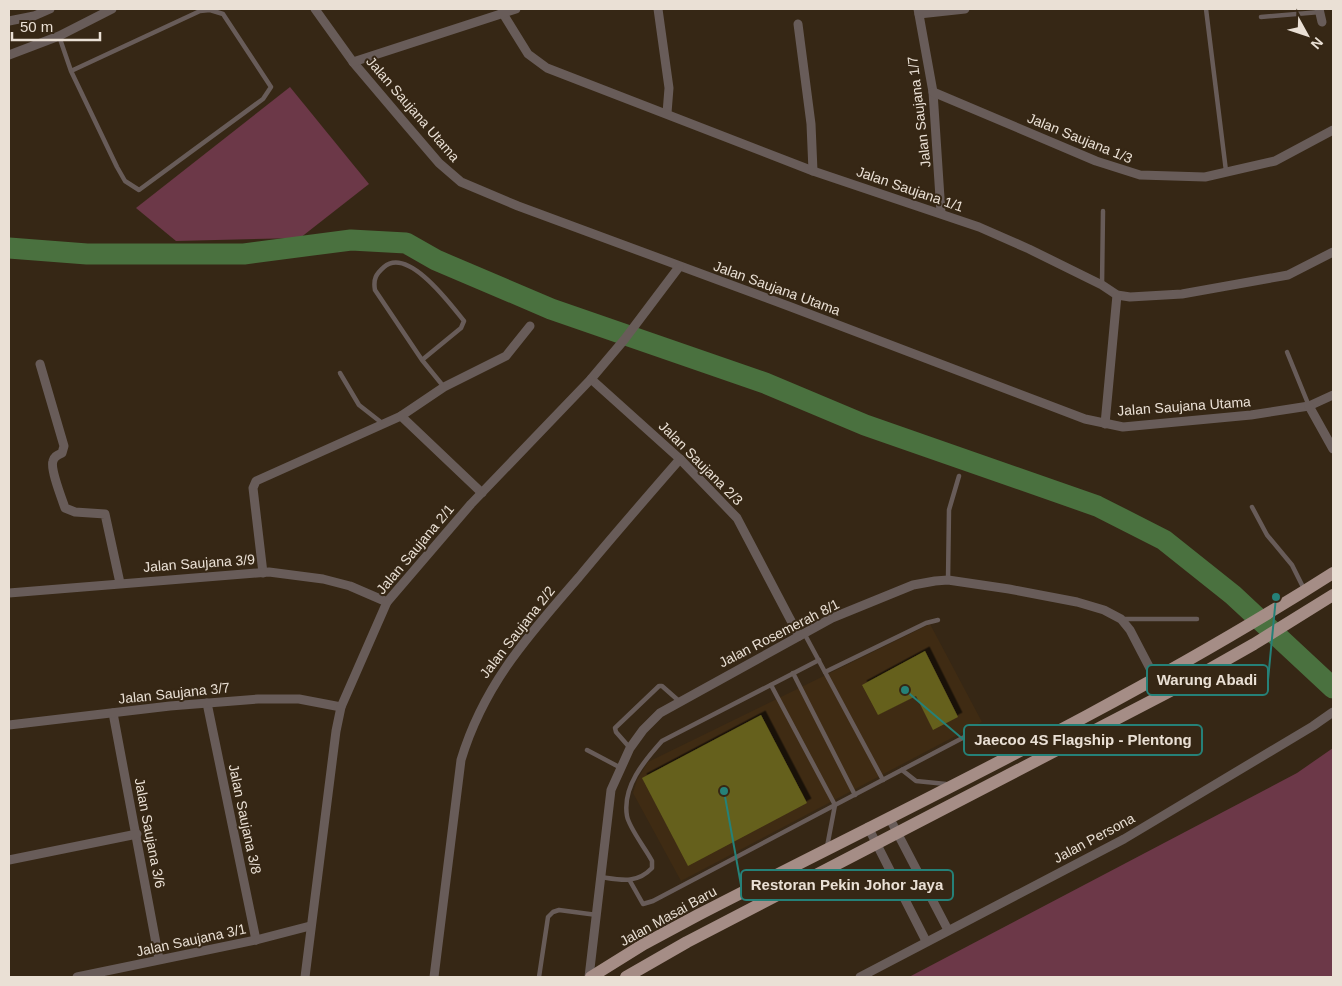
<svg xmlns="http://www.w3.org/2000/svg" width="1342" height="986" viewBox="0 0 1342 986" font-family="Helvetica,sans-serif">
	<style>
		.built { fill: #3f2b13 }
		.green { fill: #6c3848 }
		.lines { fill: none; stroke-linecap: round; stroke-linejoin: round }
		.river { stroke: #4a713f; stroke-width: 21 }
		.building { fill: #65601c; filter: url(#shadow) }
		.lane { stroke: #685c59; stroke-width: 4.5 }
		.street { stroke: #685c59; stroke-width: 9 }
		.primary { stroke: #a58d86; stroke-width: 12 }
		.labels { text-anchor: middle; stroke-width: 4; stroke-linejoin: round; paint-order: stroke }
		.street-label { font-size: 14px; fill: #eae0d5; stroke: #362715 }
		.leader { fill: none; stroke: #258178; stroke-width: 2 }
		.callout-dot { fill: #258178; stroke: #362715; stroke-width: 2 }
		.callout { fill: #362715; stroke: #258178; stroke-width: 2 }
		.callout-label { font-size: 15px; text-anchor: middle; font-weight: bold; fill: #eae0d5 }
	</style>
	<defs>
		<filter id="shadow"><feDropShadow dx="4.5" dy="-4.5" stdDeviation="0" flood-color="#0009"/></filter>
	</defs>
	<rect width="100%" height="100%" fill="#362715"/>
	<polygon class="built" points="930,624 982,722 681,881 633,793 637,780 648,762"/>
	<g class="green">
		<polygon points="290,87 369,184 300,238 176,241 136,208"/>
		<polygon points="1333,748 1333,977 909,977 1297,773"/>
	</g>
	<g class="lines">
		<polyline class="river" points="9,248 87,254 244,254 351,240 406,243 436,260 551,309 765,383 865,425 1097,506 1164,540 1233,595 1333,688"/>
	</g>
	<g class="building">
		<polygon points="925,651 958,717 933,730 916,696 878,715 862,685"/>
		<polygon points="761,715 807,803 688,866 642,778"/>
	</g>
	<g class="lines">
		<g class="lane">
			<polyline points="1206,9 1226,171"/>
			<polyline points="1261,17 1320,12"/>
			<polyline points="59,36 71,71 117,167 125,181 139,190 263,99 271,87 223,14 210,10 200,11 71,71"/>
			<polyline points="1102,285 1103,211"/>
			<polyline points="1287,352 1309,406"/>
			<path d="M 422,360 L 461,328 L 464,321 C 451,305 408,246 384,267 C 376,274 373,279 375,290 L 422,360 L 444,387"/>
			<polyline points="340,373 359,405 382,423"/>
			<polyline points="1252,507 1267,535 1292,565 1304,589"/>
			<polyline points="948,580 949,510 959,476"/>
			<polyline points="1122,619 1197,619"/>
			<polyline points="804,633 883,780"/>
			<polyline points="825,672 926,623 938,620"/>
			<polyline points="793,673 855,795"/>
			<polyline points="630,748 616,732 615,728 659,686 662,686 679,701"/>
			<polyline points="587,750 621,768"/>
			<polyline points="902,770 916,781 946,784"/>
			<polyline points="827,847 835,805 972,733"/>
			<path d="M 601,877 C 621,880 637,884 652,868 L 652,861 C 646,849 629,828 627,816 C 622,787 644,761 662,741 L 819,660"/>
			<polyline points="630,881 643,904 653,901 835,805 771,685"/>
			<polyline points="539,977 548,917 553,912 559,910 597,915"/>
		</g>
		<g class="street">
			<polyline points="315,9 353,62 403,121 439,163 461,182 518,206 791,307 1085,419 1123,427 1251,415 1309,406 1333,395"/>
			<polyline points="658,9 669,88 667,113"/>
			<polyline points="918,9 933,92 941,213"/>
			<polyline points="1319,9 1322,22"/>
			<polyline points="502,12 528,54 547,68 813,171 979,227 1029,249 1102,285 1117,295 1130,297 1182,294 1288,275 1333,252"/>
			<polyline points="919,14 965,9"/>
			<polyline points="9,21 34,16 50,9"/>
			<polyline points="798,24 811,124 813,171"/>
			<polyline points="9,55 59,36 112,9"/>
			<polyline points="353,62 516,9"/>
			<polyline points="933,92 1096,161 1140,175 1205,177 1275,161 1333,130"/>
			<path d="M 40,364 L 64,446 L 62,453 C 58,455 54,456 53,461 C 50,469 62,499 65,508 L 75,512 L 105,514 L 120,583"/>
			<polyline points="591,379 680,459 737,518 799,636"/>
			<polyline points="1309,406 1333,449"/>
			<polyline points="401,416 482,493"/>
			<polyline points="1105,424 1117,295"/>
			<polyline points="263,573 253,488 256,481 401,416 444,387 506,356 530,326"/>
			<polyline points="9,593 269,572 323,579 350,586 387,602"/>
			<polyline points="207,703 256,940"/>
			<polyline points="113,713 159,959"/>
			<polyline points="9,725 170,706 258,699 299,699 341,707"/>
			<polyline points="889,817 948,930"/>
			<polyline points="868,827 926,941"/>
			<polyline points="9,860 137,834"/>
			<polyline points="77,977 256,940 310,926"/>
			<polyline points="305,977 336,731 341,707 387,602 471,504 591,379 624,340 679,267"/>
			<path d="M 434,977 L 461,760 C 484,684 528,636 579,577 C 612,537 646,498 680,459"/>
			<polyline points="589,977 611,790 630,748 643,730 660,713 832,618 913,585 935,581 948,580 1009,589 1077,602 1104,610 1121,619 1130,630 1155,678"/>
			<polyline points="860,977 1124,839 1313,726 1333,712"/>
		</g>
		<g class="primary">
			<path d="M 591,977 L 644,944 L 698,915 C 912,805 1131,702 1333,573"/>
			<polyline points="626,977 687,942 1180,686 1254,644 1333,595"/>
		</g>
	</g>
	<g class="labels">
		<g class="street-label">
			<text transform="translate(413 109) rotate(49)" y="5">Jalan Saujana Utama</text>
			<text transform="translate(919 112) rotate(-97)" y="5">Jalan Saujana 1/7</text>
			<text transform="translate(1080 138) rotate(22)" y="5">Jalan Saujana 1/3</text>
			<text transform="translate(910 189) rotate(19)" y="5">Jalan Saujana 1/1</text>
			<text transform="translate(777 288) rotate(20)" y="5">Jalan Saujana Utama</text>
			<text transform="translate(1184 406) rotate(-4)" y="5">Jalan Saujana Utama</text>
			<text transform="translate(701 463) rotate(45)" y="5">Jalan Saujana 2/3</text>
			<text transform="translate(415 549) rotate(-50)" y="5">Jalan Saujana 2/1</text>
			<text transform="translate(199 563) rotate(-4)" y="5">Jalan Saujana 3/9</text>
			<text transform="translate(517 632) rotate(-52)" y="5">Jalan Saujana 2/2</text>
			<text transform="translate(779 633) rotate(-27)" y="5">Jalan Rosemerah 8/1</text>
			<text transform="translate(174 693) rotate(-6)" y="5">Jalan Saujana 3/7</text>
			<text transform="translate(245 819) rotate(78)" y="5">Jalan Saujana 3/8</text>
			<text transform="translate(150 833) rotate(79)" y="5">Jalan Saujana 3/6</text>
			<text transform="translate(1094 838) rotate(-28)" y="5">Jalan Persona</text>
			<text transform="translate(668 916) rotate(-29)" y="5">Jalan Masai Baru</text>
			<text transform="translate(191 940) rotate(-12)" y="5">Jalan Saujana 3/1</text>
		</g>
	</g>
	<path class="leader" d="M1276 597L1268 680M905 690L964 740M724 791L741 885"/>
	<g class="callout-dot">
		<circle cx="1276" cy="597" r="5"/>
		<circle cx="905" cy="690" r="5"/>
		<circle cx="724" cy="791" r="5"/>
	</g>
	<g class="callout">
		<rect x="1147" y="665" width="121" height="30" rx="5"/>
		<rect x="964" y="725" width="238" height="30" rx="5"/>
		<rect x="741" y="870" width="212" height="30" rx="5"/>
	</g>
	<g class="callout-label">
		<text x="1207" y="685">Warung Abadi</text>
		<text x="1083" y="745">Jaecoo 4S Flagship - Plentong</text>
		<text x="847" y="890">Restoran Pekin Johor Jaya</text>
	</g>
	<rect width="1342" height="986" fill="none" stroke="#eae0d5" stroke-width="20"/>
	<g transform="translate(1307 35) rotate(130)" stroke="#362715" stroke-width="4" paint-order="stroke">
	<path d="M0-4L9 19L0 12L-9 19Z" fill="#eae0d5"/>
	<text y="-8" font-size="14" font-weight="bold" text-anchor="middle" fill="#eae0d5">N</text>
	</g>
	<path d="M12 32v8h88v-8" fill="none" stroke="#eae0d5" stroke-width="2.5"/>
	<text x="20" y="32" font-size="15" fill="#eae0d5" stroke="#362715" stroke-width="4" paint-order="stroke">50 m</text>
</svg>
